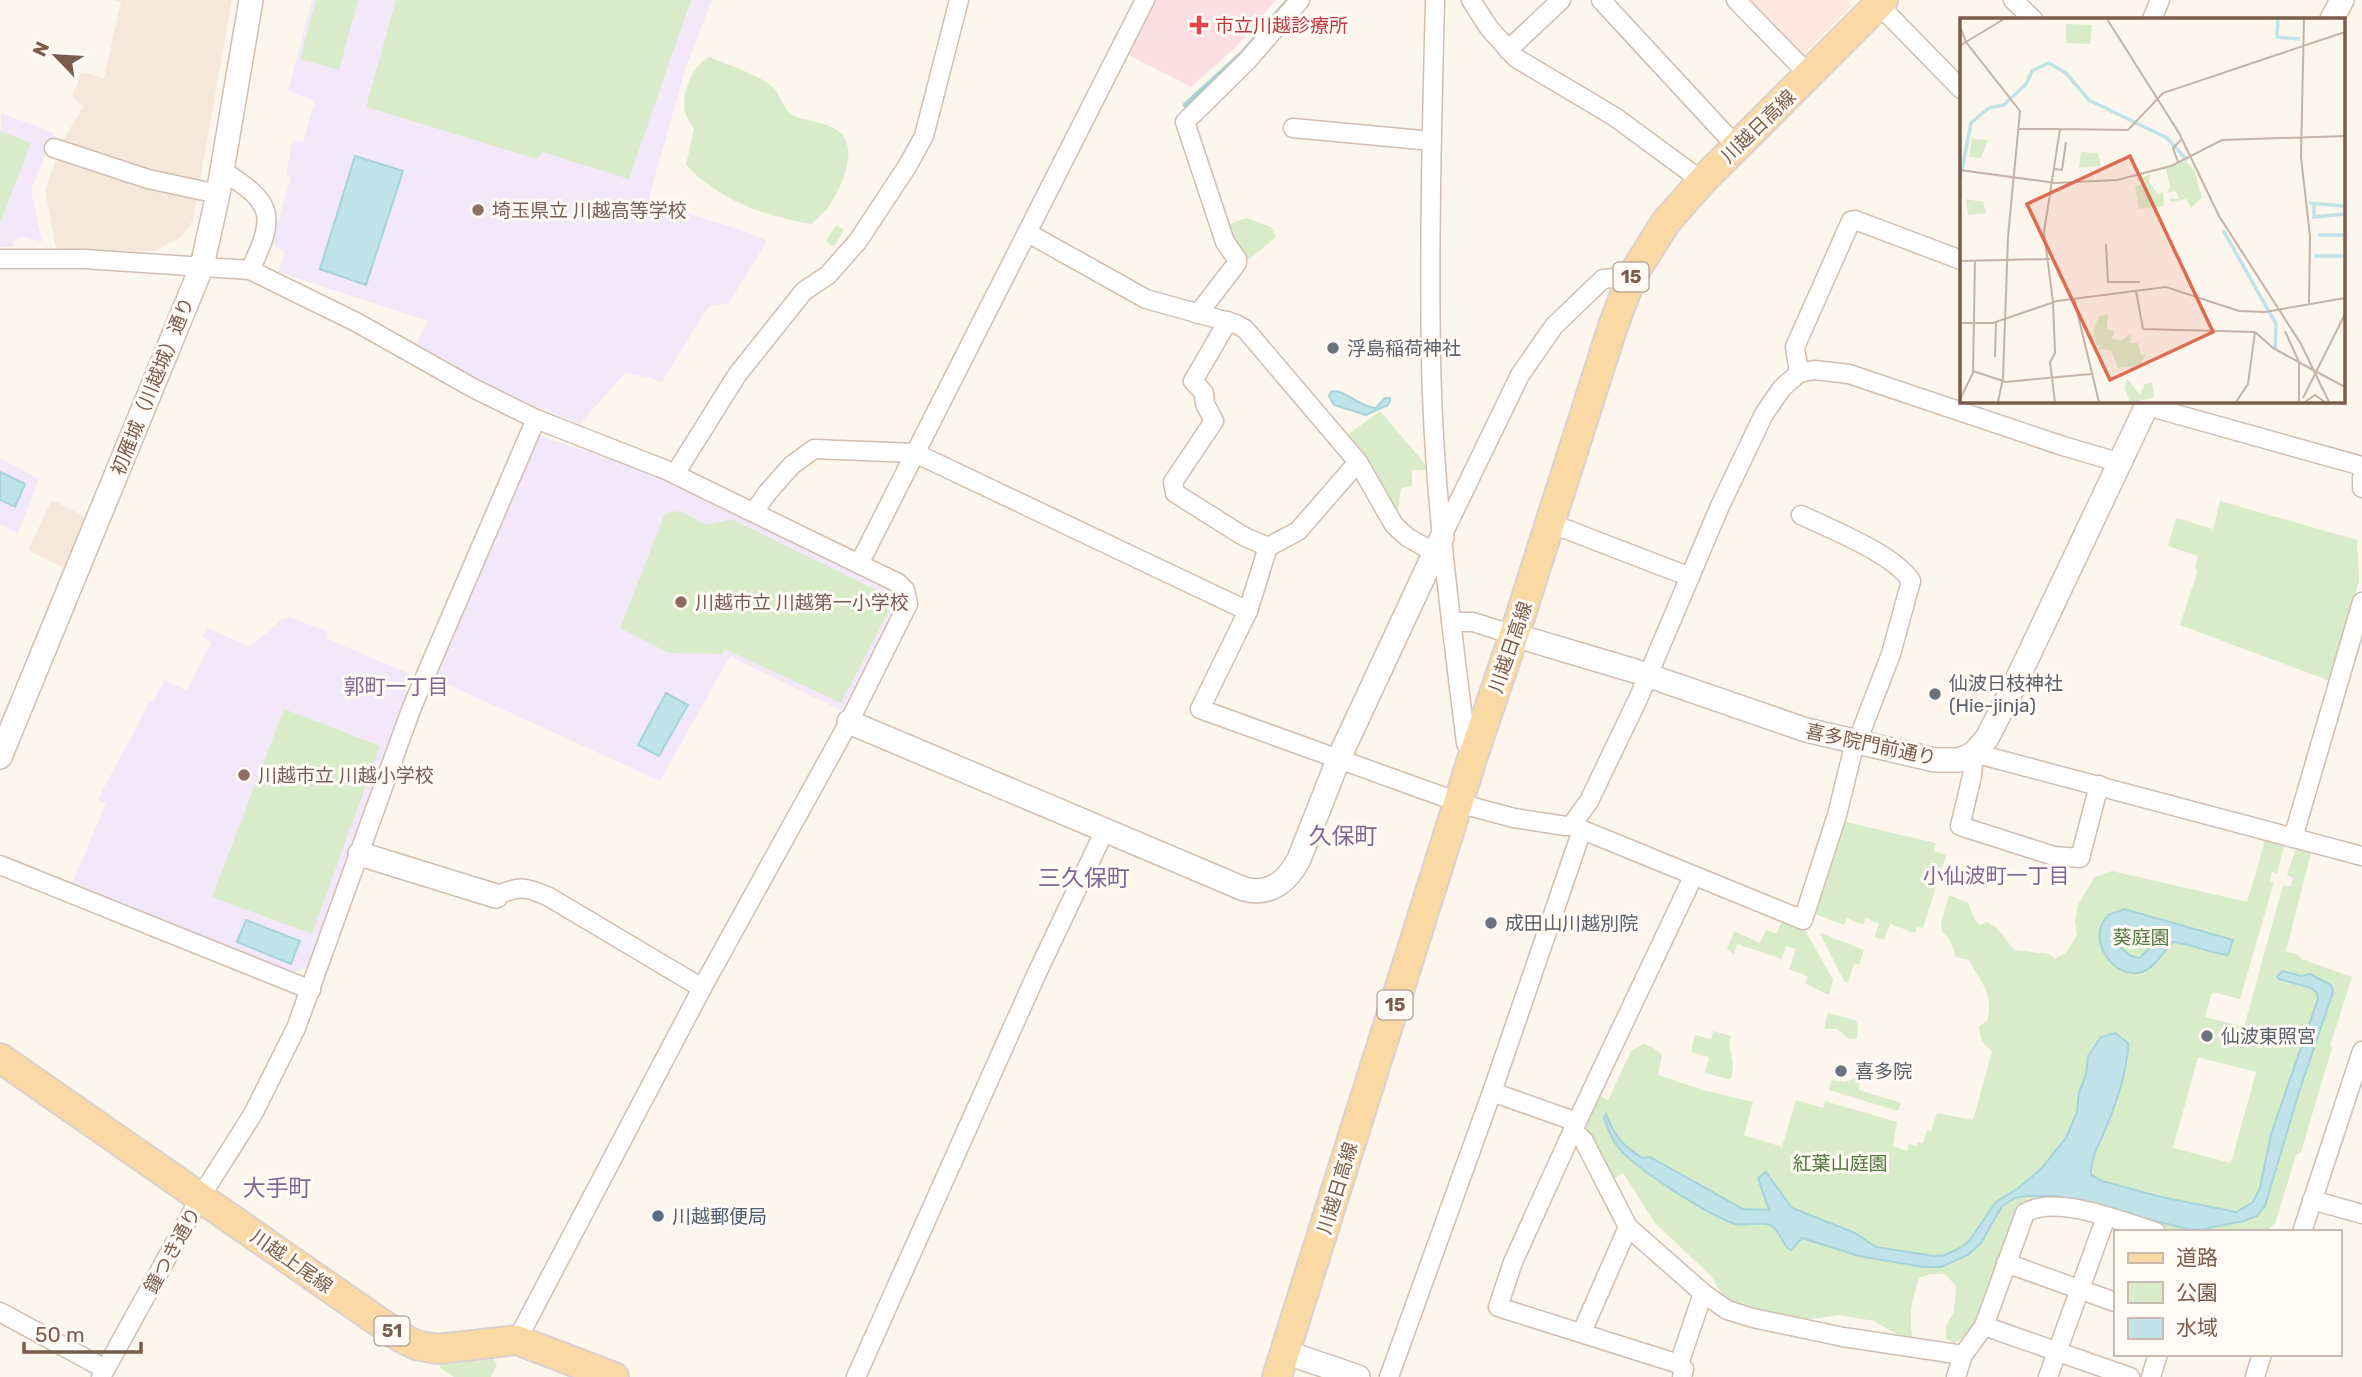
<svg xmlns="http://www.w3.org/2000/svg" width="2362" height="1377" viewBox="0 0 2362 1377" font-family="Rubik,'Noto Sans JP',sans-serif">
	<style>
		.residential { fill: #f5e8da }
		.commercial { fill: #fde8e0 }
		.education { fill: #f3e8fa }
		.medical { fill: #fbdfe3 }
		.green { fill: #d8ecc9; fill-rule: evenodd }
		.water { fill: #bfe3e8; stroke: #a5d3da; stroke-width: 2; fill-rule: evenodd }
		.lines { fill: none; stroke-linecap: round; stroke-linejoin: round }
		.stream { stroke: #a5d3da; stroke-width: 4.5 }
		.minor-casing { stroke: #d1beb0; stroke-width: 21 }
		.tertiary-casing { stroke: #d1beb0; stroke-width: 26 }
		.primary-casing { stroke: #dad1cd; stroke-width: 32 }
		.minor { stroke: #fff; stroke-width: 18 }
		.tertiary { stroke: #fff; stroke-width: 23 }
		.primary { stroke: #fbd9a5; stroke-width: 28 }
		.health-dot { fill: #e0444e; stroke: #fffaf3; stroke-width: 2.5 }
		.education-dot { fill: #8d6e63; stroke: #fffaf3; stroke-width: 2.5 }
		.worship-dot { fill: #6b7280; stroke: #fffaf3; stroke-width: 2.5 }
		.service-dot { fill: #5c6f8a; stroke: #fffaf3; stroke-width: 2.5 }
		.labels { text-anchor: middle; stroke-width: 6; stroke-linejoin: round; paint-order: stroke }
		.shield { fill: #fffaf3; stroke: #a28b7f; stroke-width: 2 }
		.shield-label { font-size: 18px; font-weight: bold; fill: #7a5c4d }
		.health-label { font-size: 19px; fill: #be3a42; stroke: #fffaf3; text-anchor: start }
		.street-label { font-size: 19px; fill: #7a5c4d; stroke: #fffaf3 }
		.education-label { font-size: 19px; fill: #785e54; stroke: #fffaf3; text-anchor: start }
		.worship-label { font-size: 19px; fill: #5b616d; stroke: #fffaf3; text-anchor: start }
		.park-label { font-size: 19px; fill: #537a41; stroke: #fffaf3 }
		.service-label { font-size: 19px; fill: #4e5e75; stroke: #fffaf3; text-anchor: start }
		.neighbourhood-label { font-size: 21px; fill: #846695; stroke: #fffaf3 }
		.quarter-label { font-size: 23px; fill: #846695; stroke: #fffaf3 }
		.inset-river { fill: none; stroke: #bfe3e8; stroke-width: 3.5 }
		.inset-road { fill: none; stroke: #c5b3a7; stroke-width: 2 }
		.view { fill: #dc6d51; fill-opacity: 0.15; stroke: #dc6d51; stroke-width: 3.5 }
		.inset-edge { fill: none; stroke: #7a5c4d; stroke-width: 3.5 }
	</style>
	<rect width="100%" height="100%" fill="#fdf6ec"/>
	<g class="residential">
		<polygon points="114,0 232,0 193,220 182,236 155,251 59,250 55,244 45,190 64,138 84,106 72,97 81,72 104,78 121,2"/>
		<polygon points="52,500 87,518 64,568 28,550"/>
	</g>
	<polygon class="commercial" points="1748,0 1847,0 1852,5 1801,56"/>
	<g class="education">
		<polygon points="312,0 712,0 686,67 648,201 747,232 767,241 729,303 713,305 707,309 661,383 652,378 625,373 580,424 512,396 416,345 428,321 278,272 285,253 271,243 291,177 286,174 293,140 303,142 315,101 288,91"/>
		<polygon points="1,113 54,133 31,190 42,242 21,236 15,240 13,247 0,247"/>
		<polygon points="537,435 655,474 887,589 894,597 897,608 842,711 730,656 660,781 436,679"/>
		<polygon points="0,458 39,479 18,533 0,524"/>
		<polygon points="290,617 328,632 327,639 412,675 309,966 285,976 72,883 106,804 98,799 150,701 153,702 164,680 187,691 211,642 201,636 208,628 250,647 282,619"/>
	</g>
	<polygon class="medical" points="1156,0 1276,0 1236,47 1191,87 1127,54"/>
	<g class="green">
		<polygon points="316,0 358,0 339,70 300,59"/>
		<polygon points="396,0 691,0 629,179 542,152 537,159 366,107"/>
		<path d="M 710,57 C 729,66 752,72 769,84 C 780,91 781,106 791,114 C 801,121 823,121 837,130 C 862,147 840,191 827,209 C 823,214 817,218 812,224 C 765,217 719,200 686,165 L 694,129 C 691,124 687,119 685,113 C 681,95 692,64 710,57 Z"/>
		<polygon points="0,131 31,143 0,223"/>
		<polygon points="1246,218 1271,227 1276,237 1248,260 1232,240 1227,225"/>
		<polygon points="836,225 844,230 835,245 832,246 826,241"/>
		<polygon points="1380,411 1426,465 1427,470 1412,470 1412,486 1401,488 1398,511 1346,436"/>
		<polygon points="2220,501 2357,540 2359,580 2333,682 2180,625 2198,570 2195,568 2198,556 2168,546 2176,518 2213,529"/>
		<polygon points="680,511 707,525 731,519 885,594 889,611 841,703 725,649 722,654 669,653 620,628 665,513"/>
		<polygon points="284,709 380,746 312,934 212,897"/>
		<polygon points="1846,822 1936,843 1934,851 1946,855 1923,928 1917,926 1915,933 1890,924 1884,940 1874,937 1879,924 1866,918 1863,925 1847,918 1844,925 1812,913 1838,828"/>
		<path d="M 2266,837 L 2285,842 L 2277,873 L 2272,872 L 2270,881 L 2274,882 L 2240,999 L 2212,992 L 2205,1017 L 2244,1027 L 2283,885 L 2290,887 L 2293,878 L 2287,875 L 2297,845 L 2312,849 L 2286,951 L 2299,955 L 2301,959 L 2352,977 L 2330,1046 L 2332,1048 L 2301,1152 L 2296,1155 L 2275,1224 L 2266,1231 L 2180,1232 L 2117,1214 L 2037,1200 L 1976,1331 L 1954,1343 L 1946,1338 L 1946,1326 L 1954,1312 L 1956,1286 L 1945,1274 L 1931,1274 L 1919,1278 C 1913,1299 1907,1316 1913,1337 L 1900,1336 L 1874,1321 L 1839,1315 L 1804,1320 L 1749,1311 L 1726,1300 L 1711,1276 L 1655,1223 L 1623,1173 L 1613,1179 L 1609,1179 C 1603,1168 1587,1139 1586,1127 C 1586,1118 1594,1104 1598,1095 L 1608,1100 L 1631,1051 L 1644,1044 L 1655,1049 L 1662,1055 L 1658,1075 L 1703,1090 L 1753,1102 L 1744,1135 L 1782,1147 L 1796,1100 L 1823,1108 L 1825,1101 L 1897,1122 L 1893,1146 L 1907,1151 L 1909,1144 L 1916,1146 L 1918,1142 L 1923,1143 L 1927,1130 L 1931,1131 L 1937,1113 L 1973,1120 L 1992,1051 C 1982,1043 1980,1038 1979,1026 L 1987,1021 C 1994,993 1981,983 1969,960 L 1956,957 L 1949,938 L 1942,932 L 1941,922 L 1949,895 L 1968,903 L 1975,920 L 1980,925 L 1987,922 L 1997,928 L 2014,950 L 2049,954 L 2055,959 L 2066,953 L 2077,935 L 2075,921 L 2078,905 L 2089,886 L 2095,877 L 2112,871 L 2247,902 ZM 2282,971 L 2301,976 L 2333,992 L 2299,1092 L 2270,1193 L 2257,1216 L 2212,1229 L 2187,1229 L 2058,1196 L 2027,1196 L 2015,1198 L 2002,1206 L 1981,1243 L 1923,1267 L 1859,1256 L 1802,1238 L 1791,1250 C 1781,1245 1781,1232 1771,1226 C 1761,1220 1746,1227 1734,1223 C 1708,1215 1617,1157 1609,1131 C 1607,1127 1607,1120 1607,1115 C 1615,1138 1622,1145 1642,1158 L 1650,1157 L 1743,1210 L 1769,1210 L 1758,1178 L 1771,1176 L 1779,1193 L 1792,1208 L 1854,1233 L 1876,1247 L 1934,1256 L 1945,1255 L 1960,1248 L 1969,1241 L 1996,1202 L 2017,1189 L 2041,1169 L 2066,1138 L 2077,1112 L 2079,1092 L 2086,1075 L 2088,1056 L 2128,1062 L 2109,1122 L 2090,1165 L 2091,1175 L 2102,1181 L 2161,1197 L 2236,1212 L 2254,1202 L 2260,1187 L 2271,1134 L 2318,999 L 2317,993 L 2311,988 L 2279,979 ZM 2198,1057 L 2256,1072 L 2231,1163 L 2173,1148 Z"/>
		<polygon points="1782,921 1805,930 1833,980 1829,995 1806,984 1807,976 1789,969 1796,949 1786,946 1782,959 1737,944 1734,954 1727,949 1734,931 1760,943 1766,930 1776,934"/>
		<polygon points="1820,933 1864,950 1859,965 1854,963 1848,983 1844,981"/>
		<polygon points="1828,1013 1855,1020 1858,1025 1857,1038 1849,1039 1837,1029 1824,1029"/>
		<path d="M 1713,1031 L 1731,1036 C 1726,1052 1737,1057 1731,1078 L 1729,1079 L 1705,1073 L 1709,1057 L 1691,1052 L 1695,1035 L 1711,1039 Z"/>
		<polygon points="1860,1076 1859,1090 1901,1103 1898,1111 1829,1090 1831,1080 1845,1082"/>
		<polygon points="494,1359 497,1365 491,1377 454,1377 440,1368 441,1364"/>
	</g>
	<g class="water">
		<polygon points="355,156 403,171 366,285 320,269"/>
		<path d="M 1336,391 C 1350,394 1363,408 1376,408 L 1385,398 L 1390,398 L 1390,401 L 1388,405 L 1366,415 L 1334,405 L 1329,396 L 1331,392 Z"/>
		<polygon points="0,472 25,484 15,507 0,500"/>
		<polygon points="666,693 688,705 659,756 638,745"/>
		<path d="M 2124,909 L 2233,940 L 2228,955 C 2210,953 2192,944 2173,942 C 2163,951 2155,968 2142,972 C 2113,981 2084,936 2109,915 C 2113,912 2120,911 2124,909 ZM 2130,928 L 2141,931 L 2152,938 L 2152,945 L 2140,958 L 2131,956 L 2120,947 L 2122,934 Z"/>
		<polygon points="246,920 300,941 291,964 237,942"/>
		<path d="M 2282,971 L 2301,976 L 2310,974 L 2331,985 L 2333,992 L 2299,1092 L 2265,1206 L 2257,1216 L 2244,1221 L 2199,1230 L 2187,1229 L 2059,1196 L 2027,1196 L 2015,1198 L 2002,1206 L 1981,1243 L 1968,1255 L 1941,1267 L 1923,1267 L 1859,1256 L 1802,1238 L 1791,1250 C 1782,1246 1781,1232 1772,1226 C 1762,1220 1747,1227 1735,1224 C 1710,1216 1634,1168 1618,1147 C 1611,1138 1608,1129 1604,1118 L 1606,1114 C 1615,1137 1622,1145 1642,1158 L 1650,1157 L 1743,1209 L 1769,1210 L 1758,1178 L 1766,1172 L 1792,1208 L 1855,1233 L 1876,1247 L 1934,1256 L 1945,1255 L 1960,1248 L 1969,1241 L 1996,1202 L 2017,1189 L 2041,1169 L 2066,1138 L 2077,1112 L 2079,1092 L 2086,1075 L 2088,1056 L 2101,1037 L 2115,1033 L 2128,1043 C 2128,1068 2118,1098 2108,1123 C 2102,1139 2090,1157 2091,1175 L 2102,1181 L 2161,1197 L 2236,1212 L 2253,1202 L 2260,1188 L 2271,1134 L 2318,999 L 2317,993 L 2311,988 L 2279,979 L 2277,977 Z"/>
	</g>
	<g class="lines">
		<polyline class="stream" points="1185,105 1242,53 1288,0"/>
		<g class="minor-casing">
			<g id="minor">
				<path d="M 1435,0 C 1432,119 1429,238 1431,357 C 1433,486 1450,615 1466,743 L 1473,756"/>
				<polyline points="1471,0 1489,28 1516,58 1615,117 1702,181"/>
				<polyline points="1601,0 1736,146"/>
				<polyline points="1736,0 1809,75"/>
				<polyline points="2013,0 2033,19"/>
				<polyline points="1879,5 1961,89"/>
				<polyline points="2152,19 2160,0"/>
				<polyline points="1508,50 1561,0"/>
				<polyline points="1293,128 1432,141"/>
				<polyline points="54,148 148,179 218,194"/>
				<path d="M 221,170 C 275,203 276,216 250,270"/>
				<polyline points="1028,233 1146,299 1236,324 1245,329 1358,462 1394,525 1407,537 1435,553"/>
				<polyline points="0,259 84,259 250,270 356,322 473,388 536,419 666,470 898,583 905,590 908,604 849,722 702,988 517,1340"/>
				<polyline points="1198,314 1237,263 1237,259 1225,242 1185,122 1247,61 1300,0"/>
				<polyline points="1228,321 1193,381 1204,393 1205,404 1214,421 1173,482 1175,493 1243,536 1268,547"/>
				<polyline points="1799,373 1795,347 1851,221 1855,220 1961,260"/>
				<polyline points="2147,406 2362,466"/>
				<polyline points="1358,462 1298,531 1268,547 1248,611 1200,709 1469,806 1514,818 1566,826 1571,826 1589,801 1638,699 1720,506 1764,414 1782,388 1799,373 1814,370 1849,374 2063,446 2121,463"/>
				<polyline points="675,474 737,375 804,291 828,275 858,241 908,165 924,136 959,0"/>
				<polyline points="2362,477 2362,488"/>
				<polyline points="754,512 768,492 792,465 814,449 915,453 1248,611"/>
				<path d="M 1801,515 C 1831,529 1895,555 1911,581 L 1891,654 L 1857,742"/>
				<polyline points="1550,523 1690,577"/>
				<polyline points="1443,534 1520,375 1554,326 1603,279 1632,276"/>
				<polyline points="859,564 1145,0"/>
				<polyline points="1451,622 1473,622 1514,635"/>
				<polyline points="2099,785 2080,858 2054,856 1960,826 1972,776 1974,753 2362,856"/>
				<polyline points="1573,826 1803,920 1837,815 1855,742"/>
				<polyline points="2293,838 2362,602"/>
				<polyline points="0,865 311,990"/>
				<polyline points="1693,877 1573,1130 1584,1141 1628,1227 1703,1293 1727,1310 1753,1318 1843,1337 1963,1355"/>
				<path d="M 496,896 C 519,885 527,887 549,897 L 702,988"/>
				<polyline points="1492,1092 1577,1122"/>
				<polyline points="1573,1130 1513,1262 1498,1307 1679,1364 1684,1369 1682,1377"/>
				<polyline points="2312,1200 2362,1214"/>
				<polyline points="2302,1232 2362,1051"/>
				<polyline points="2006,1263 2115,1302"/>
				<polyline points="0,1312 105,1369"/>
				<polyline points="1984,1326 2130,1377"/>
				<polyline points="1582,1332 1628,1227"/>
				<polyline points="1679,1364 1703,1293"/>
				<polyline points="101,1377 201,1196 253,1114 296,1028 412,707 536,419"/>
				<polyline points="856,1377 1037,973 1104,832"/>
				<polyline points="1389,1377 1492,1092 1582,830"/>
				<path d="M 1956,1377 L 1963,1355 L 1984,1326 L 2025,1213 C 2056,1194 2123,1222 2156,1232"/>
				<polyline points="2048,1377 2106,1217"/>
				<polyline points="2151,1377 2158,1354"/>
				<polyline points="2255,1377 2262,1354"/>
			</g>
		</g>
		<g class="tertiary-casing">
			<g id="tertiary">
				<polyline points="2332,19 2342,0"/>
				<polyline points="1514,635 1635,671 1806,730 1935,760 1958,760 1967,757 1974,753 1987,738 2014,686 2149,401"/>
				<path d="M 849,722 L 1244,889 C 1270,896 1288,881 1299,859 L 1339,758 L 1442,537"/>
				<polyline points="0,757 202,266 218,194 251,0"/>
				<polyline points="360,854 496,896"/>
				<polyline points="1285,1352 1358,1377"/>
			</g>
		</g>
		<g class="primary-casing">
			<g id="primary">
				<polyline points="0,1058 402,1338 416,1345 437,1349 517,1340 614,1377"/>
				<polyline points="1277,1377 1473,756 1520,617 1613,326 1632,276 1666,222 1702,181 1883,0"/>
			</g>
		</g>
		<use href="#minor" class="minor"/>
		<use href="#tertiary" class="tertiary"/>
		<use href="#primary" class="primary"/>
	</g>
	<path class="health-dot" d="M1195.5 14.5h7v7h7v7h-7v7h-7v-7h-7v-7h7z"/>
	<g class="education-dot">
		<circle cx="478" cy="210" r="7"/>
		<circle cx="681" cy="602" r="7"/>
		<circle cx="244" cy="775" r="7"/>
	</g>
	<g class="worship-dot">
		<circle cx="1333" cy="348" r="7"/>
		<circle cx="1935" cy="694" r="7"/>
		<circle cx="1491" cy="923" r="7"/>
		<circle cx="2207" cy="1036" r="7"/>
		<circle cx="1841" cy="1071" r="7"/>
	</g>
	<circle class="service-dot" cx="658" cy="1216" r="7"/>
	<g class="labels">
		<g class="shield">
			<rect x="1613.5" y="262.5" width="35" height="29" rx="5"/>
			<rect x="1377.5" y="990.5" width="35" height="29" rx="5"/>
			<rect x="374.5" y="1316.5" width="35" height="29" rx="5"/>
		</g>
		<g class="shield-label">
			<text x="1631" y="283">15</text>
			<text x="1395" y="1011">15</text>
			<text x="392" y="1337">51</text>
		</g>
		<g class="health-label">
			<text x="1215" y="32">市立川越診療所</text>
		</g>
		<g class="street-label">
			<text transform="translate(1758 126) rotate(-44)" y="7">川越日高線</text>
			<text transform="translate(152 386) rotate(-68)" y="7">初雁城（川越城）通り</text>
			<text transform="translate(1510 647) rotate(-71)" y="7">川越日高線</text>
			<text transform="translate(1871 744) rotate(12)" y="7">喜多院門前通り</text>
			<text transform="translate(1337 1188) rotate(-73)" y="7">川越日高線</text>
			<text transform="translate(172 1250) rotate(-61)" y="7">鐘つき通り</text>
			<text transform="translate(292 1261) rotate(35)" y="7">川越上尾線</text>
		</g>
		<g class="education-label">
			<text x="492" y="217">埼玉県立 川越高等学校</text>
			<text x="695" y="609">川越市立 川越第一小学校</text>
			<text x="258" y="782">川越市立 川越小学校</text>
		</g>
		<g class="worship-label">
			<text x="1347" y="355">浮島稲荷神社</text>
			<text x="1949" y="690">仙波日枝神社<tspan x="1949" dy="22">(Hie-jinja)</tspan></text>
			<text x="1505" y="930">成田山川越別院</text>
			<text x="2221" y="1043">仙波東照宮</text>
			<text x="1855" y="1078">喜多院</text>
		</g>
		<g class="park-label">
			<text x="2141" y="944">葵庭園</text>
			<text x="1840" y="1170">紅葉山庭園</text>
		</g>
		<g class="service-label">
			<text x="672" y="1223">川越郵便局</text>
		</g>
		<g class="neighbourhood-label">
			<text x="396" y="694">郭町一丁目</text>
			<text x="1996" y="883">小仙波町一丁目</text>
		</g>
		<g class="quarter-label">
			<text x="1343" y="844">久保町</text>
			<text x="1084" y="886">三久保町</text>
			<text x="277" y="1196">大手町</text>
		</g>
	</g>
	<g transform="translate(1960 18)">
		<rect width="385" height="385" fill="#fdf6ec"/>
		<path d="M 106,6 L 132,7 L 130,26 L 106,25 ZM 13,113 L 13,121 L 28,122 L 21,140 L 9,139 ZM 121,134 L 138,135 L 141,148 L 119,150 ZM 225,142 L 234,152 L 242,179 L 231,190 L 226,181 L 210,184 L 210,180 L 219,181 L 216,173 L 207,175 L 210,169 L 206,151 ZM 191,156 L 189,164 L 199,177 L 203,173 L 204,188 L 179,191 L 175,169 L 186,164 L 176,162 ZM 6,181 L 23,184 L 26,195 L 8,197 ZM 148,296 L 147,310 L 155,314 L 151,320 L 161,323 L 171,315 L 170,325 L 178,325 L 181,337 L 187,336 L 179,348 L 158,350 L 151,332 L 138,331 L 143,327 L 137,327 L 133,312 L 139,298 ZM 167,360 L 180,377 L 185,366 L 192,365 L 194,380 L 170,384 L 165,370 Z" fill="#d8ecc9"/>
		<path class="inset-river" d="M 318,1 L 317,19 L 340,21M 0,162 L 11,105 L 29,90 L 44,87 L 67,65 L 72,53 L 89,45 L 106,55 L 129,82 L 207,120 L 227,142M 349,185 L 385,188M 354,185 L 354,199 L 385,196M 263,212 L 316,306 L 315,332M 358,217 L 385,217M 354,238 L 385,238"/>
		<path class="inset-road" d="M 147,1 L 219,115 L 259,198 L 341,326 L 369,384M 344,1 L 341,139 L 350,218 L 349,285M 0,9 L 6,24 L 0,28M 59,111 L 100,111M 218,144 L 213,130 L 221,122M 94,151 L 102,152 L 106,124M 0,152 L 95,165 L 157,162 L 211,148 L 262,122 L 385,118M 146,226 L 148,264 L 180,264M 0,243 L 90,241M 176,273 L 183,311 L 295,314M 114,281 L 139,384M 0,305 L 33,305 L 97,283 L 206,269 L 279,293 L 305,294 L 385,280M 325,313 L 339,344 L 339,384M 295,314 L 313,330 L 353,352M 35,339 L 36,305M 13,353 L 46,364 L 131,356M 355,353 L 385,369M 343,380 L 385,296M 0,381 L 13,355 L 15,243M 38,384 L 43,360 L 48,219 L 60,93 L 6,24 L 44,1M 95,384 L 90,344 L 95,335 L 93,284 L 84,214 L 100,111 L 168,112 L 203,75 L 385,14M 276,384 L 288,366 L 295,314M 345,384 L 355,377 L 365,384"/>
		<path class="view" d="M 170,138 L 253,314 L 150,362 L 67,186 Z"/>
		<rect width="385" height="385" class="inset-edge"/>
	</g>
	<rect x="2114" y="1230" width="228" height="126" fill="#fffaf3" stroke="#cabbb1" stroke-width="2"/>
	<rect x="2128" y="1253" width="35" height="10" fill="#fbd9a5" stroke="#cabbb1" stroke-width="2"/>
	<text x="2176" y="1265" font-size="21" fill="#7a5c4d">道路</text>
	<rect x="2128" y="1282" width="35" height="21" fill="#d8ecc9" stroke="#cabbb1" stroke-width="2"/>
	<text x="2176" y="1300" font-size="21" fill="#7a5c4d">公園</text>
	<rect x="2128" y="1318" width="35" height="21" fill="#bfe3e8" stroke="#cabbb1" stroke-width="2"/>
	<text x="2176" y="1335" font-size="21" fill="#7a5c4d">水域</text>
	<g transform="translate(56 56) rotate(295)" stroke="#fffaf3" stroke-width="5" paint-order="stroke">
	<path d="M0-5L12 26L0 18L-12 26Z" fill="#7a5c4d"/>
	<text y="-10" font-size="19" font-weight="bold" text-anchor="middle" fill="#7a5c4d">N</text>
	</g>
	<path d="M24 1342v10h117v-10" fill="none" stroke="#7a5c4d" stroke-width="3.5"/>
	<text x="35" y="1342" font-size="21" fill="#7a5c4d" stroke="#fffaf3" stroke-width="5" paint-order="stroke">50 m</text>
</svg>
